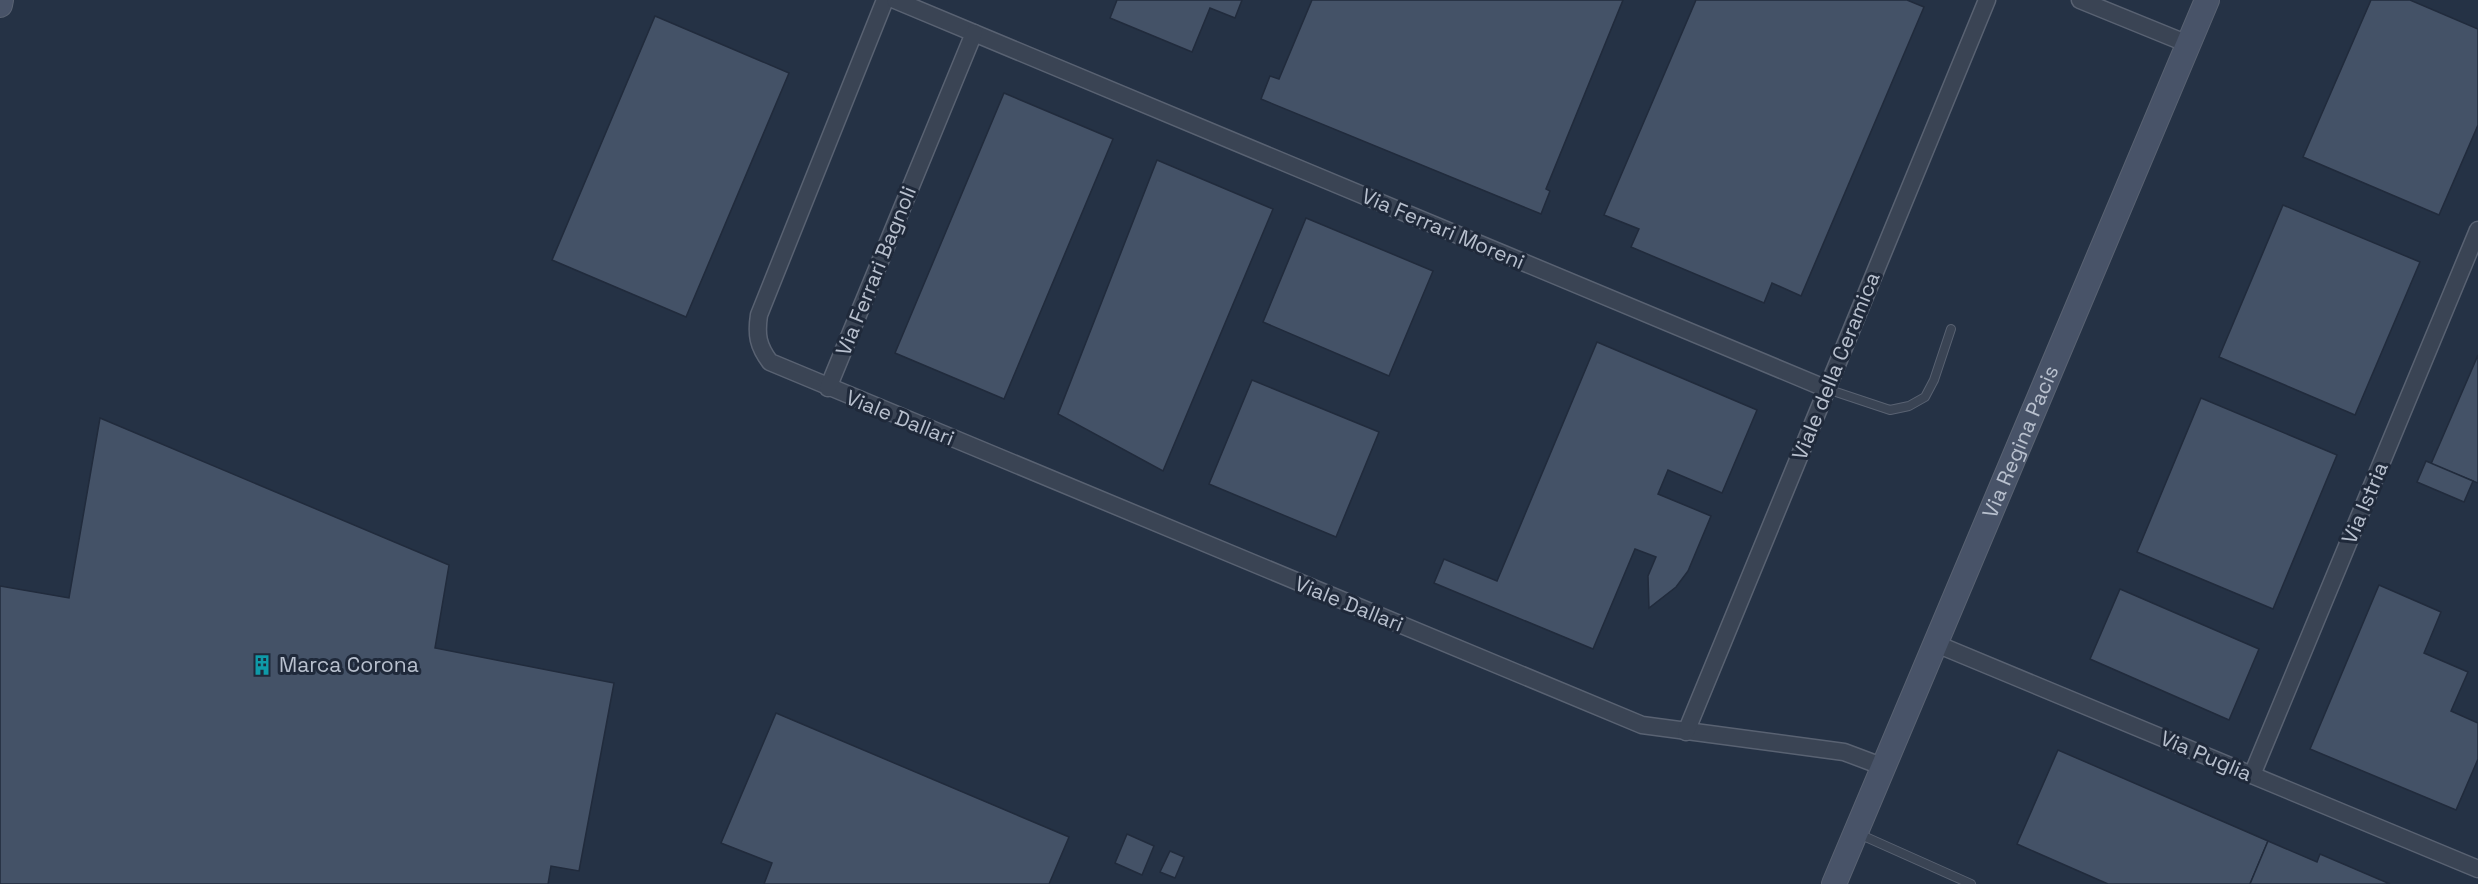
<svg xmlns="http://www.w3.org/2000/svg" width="2478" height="884" viewBox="0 0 2478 884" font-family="'Space Grotesk',sans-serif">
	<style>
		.building { fill: #445267; stroke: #212b3c; stroke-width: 1.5 }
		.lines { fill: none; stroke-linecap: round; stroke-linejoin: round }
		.lane-casing { stroke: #596272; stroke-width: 10 }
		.street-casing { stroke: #596272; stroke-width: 19 }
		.secondary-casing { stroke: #596272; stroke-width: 26 }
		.lane { stroke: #3a4454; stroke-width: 8 }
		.street { stroke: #3a4454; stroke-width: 16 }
		.secondary { stroke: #485368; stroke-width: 24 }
		.labels { text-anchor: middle; stroke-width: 6; stroke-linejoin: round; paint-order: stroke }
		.street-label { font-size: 21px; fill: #b8c0ce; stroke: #1f293a }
		.poi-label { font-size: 21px; fill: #b8c0ce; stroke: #1f293a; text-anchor: start }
	</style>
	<rect width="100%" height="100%" fill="#253245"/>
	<g class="building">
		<polygon points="1117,0 1242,0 1235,18 1210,8 1192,52 1110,18"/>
		<polygon points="1312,0 1623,0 1546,189 1550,191 1541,214 1261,99 1270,76 1279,79"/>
		<polygon points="1696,0 1907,0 1924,7 1801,296 1772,283 1764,303 1631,247 1639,229 1604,215"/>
		<polygon points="2371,0 2410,0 2478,29 2478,125 2439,215 2303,157"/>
		<polygon points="655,16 789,73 686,317 552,260"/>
		<polygon points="1004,93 1113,139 1004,399 895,353"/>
		<polygon points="1157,160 1273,209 1163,471 1058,414"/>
		<polygon points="2283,205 2420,262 2355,415 2219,357"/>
		<polygon points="1306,218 1433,271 1389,376 1263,322"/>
		<polygon points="1597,342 1757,410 1722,493 1668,470 1658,494 1711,516 1688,571 1676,587 1649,608 1648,576 1656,557 1635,549 1593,649 1434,583 1444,559 1497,581"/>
		<polygon points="2478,355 2478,483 2431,464"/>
		<polygon points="1252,380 1379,432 1336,537 1209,484"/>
		<polygon points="2201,398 2337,455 2273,609 2137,552"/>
		<polygon points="100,418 449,565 435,648 614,683 579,871 551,866 548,884 0,884 0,586 69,598"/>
		<polygon points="2426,461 2473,481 2464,502 2417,482"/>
		<polygon points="2379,585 2441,612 2424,653 2468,672 2451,711 2478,723 2478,759 2456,810 2310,749"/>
		<polygon points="2120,589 2259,649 2229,720 2090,659"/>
		<polygon points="776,713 1069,837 1049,884 764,884 772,863 721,843"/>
		<polygon points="2058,750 2268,841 2250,884 2108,884 2017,844"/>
		<polygon points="1127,834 1154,846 1142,875 1115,863"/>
		<polygon points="2268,841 2317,862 2320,854 2390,884 2250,884"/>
		<polygon points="1170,851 1184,857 1175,878 1160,872"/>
	</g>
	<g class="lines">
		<g class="lane-casing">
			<g id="lane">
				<polyline points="1827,389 1890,410 1909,406 1925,397 1934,380 1951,329"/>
				<polyline points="1859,834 1971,884"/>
			</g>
		</g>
		<g class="street-casing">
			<g id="street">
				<path d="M 885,0 L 759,315 C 756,335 758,346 770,362 L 1642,725 L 1844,752 L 1884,767"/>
				<polyline points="895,0 1827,389"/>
				<polyline points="2080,0 2188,44"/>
				<polyline points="828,388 974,33"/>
				<polyline points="1934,643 2478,869"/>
				<polyline points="1686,732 1987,0"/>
				<polyline points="2252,775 2478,230"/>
			</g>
		</g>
		<g class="secondary-casing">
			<g id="secondary">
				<polyline points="0,5 1,0"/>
				<path id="s1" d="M 1834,884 L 2207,0"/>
			</g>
		</g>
		<use href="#lane" class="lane"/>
		<use href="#street" class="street"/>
		<use href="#secondary" class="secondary"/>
	</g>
	<defs>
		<g id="building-bare" transform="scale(1.62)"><path d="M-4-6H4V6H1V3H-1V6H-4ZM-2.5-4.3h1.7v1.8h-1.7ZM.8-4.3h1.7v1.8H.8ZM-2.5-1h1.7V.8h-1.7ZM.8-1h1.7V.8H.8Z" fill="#0f9aa8" stroke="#1f293a" stroke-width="2.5" paint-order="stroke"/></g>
	</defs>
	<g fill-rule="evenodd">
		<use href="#building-bare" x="262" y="665"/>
	</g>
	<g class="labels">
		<g class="street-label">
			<text transform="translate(1443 229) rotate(23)" y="7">Via Ferrari Moreni</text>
			<text transform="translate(876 271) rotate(-68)" y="7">Via Ferrari Bagnoli</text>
			<text transform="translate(1836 366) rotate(-68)" y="7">Viale della Ceramica</text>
			<text transform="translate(900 418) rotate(22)" y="7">Viale Dallari</text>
			<text dy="7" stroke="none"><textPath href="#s1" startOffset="480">Via Regina Pacis</textPath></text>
			<text transform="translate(2365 503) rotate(-67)" y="7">Via Istria</text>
			<text transform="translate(1349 604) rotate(22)" y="7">Viale Dallari</text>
			<text transform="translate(2206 756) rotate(23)" y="7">Via Puglia</text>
		</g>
		<g class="poi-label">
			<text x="279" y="672">Marca Corona</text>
		</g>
	</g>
</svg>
